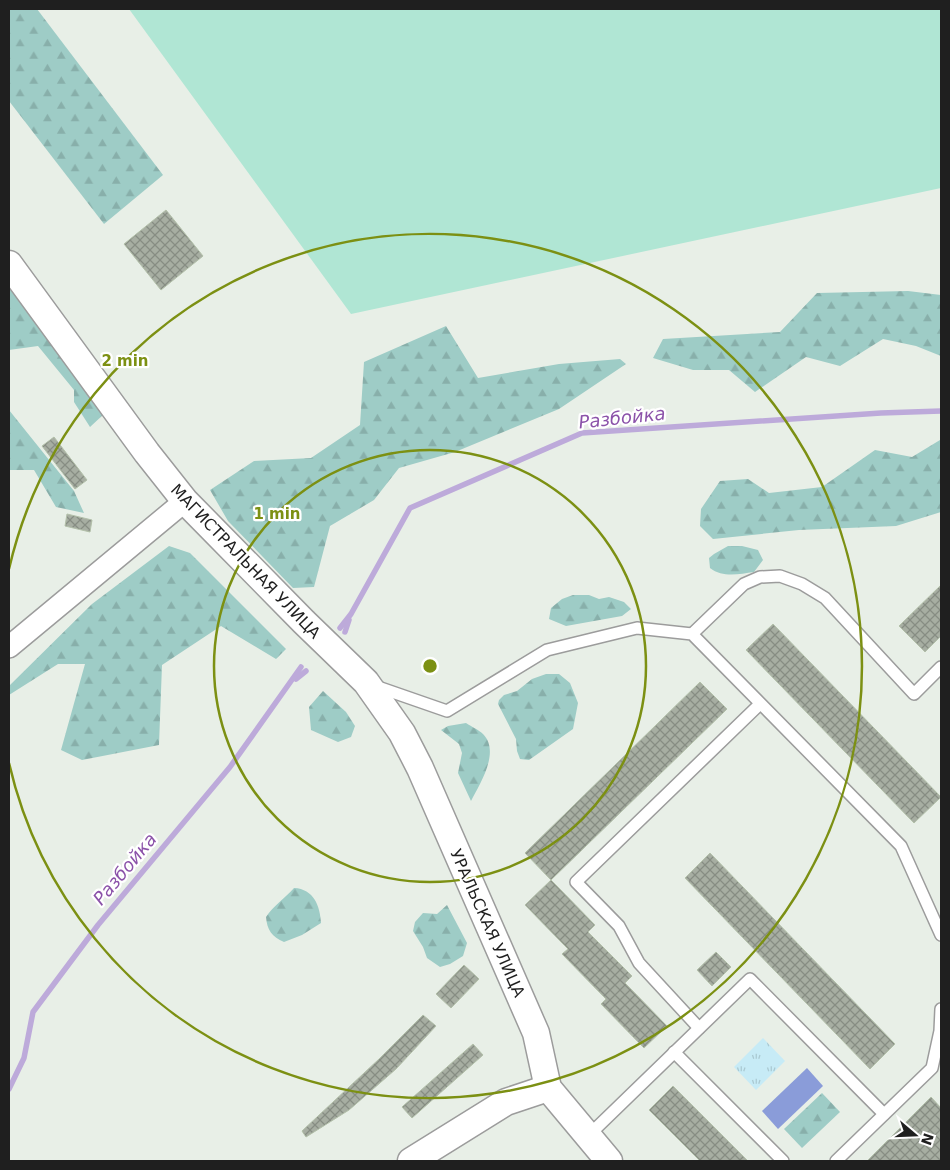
<svg xmlns="http://www.w3.org/2000/svg" width="950" height="1170" viewBox="0 0 950 1170" font-family="'DejaVu Sans',sans-serif">
	<style>
		.grass { fill: #b0e6d4 }
		.forest { fill: url(#forest-firs) }
		.park { fill: url(#park-tufts) }
		.pitch { fill: #8a9cd9 }
		.lines { fill: none; stroke-linecap: round; stroke-linejoin: round }
		.stream { stroke: #bdaada; stroke-width: 5.5 }
		.building { fill: url(#building-cross-hatch); stroke: #b3c0aa }
		.service-casing { stroke: #9c9c9c; stroke-width: 14 }
		.minor-casing { stroke: #9c9c9c; stroke-width: 24 }
		.tertiary-casing { stroke: #9c9c9c; stroke-width: 29 }
		.service { stroke: #fff; stroke-width: 11 }
		.minor { stroke: #fff; stroke-width: 21 }
		.tertiary { stroke: #fff; stroke-width: 26 }
		.ring { fill: none; stroke: #7c9013; stroke-width: 2.5 }
		.labels { text-anchor: middle; stroke-width: 4.5; stroke-linejoin: round; paint-order: stroke }
		.street-label { font-size: 16px; fill: #1f1f1f; stroke: #fff }
		.water-label { font-size: 18px; font-style: italic; fill: #8b52a9; stroke: #fff }
		.centre { fill: #7c9013; stroke: #fff; stroke-width: 2.5 }
		.ring-label { font-size: 15px; text-anchor: middle; font-weight: bold; fill: #7c9013; stroke: #fff; stroke-width: 4.5; stroke-linejoin: round; paint-order: stroke }
	</style>
	<defs>
		<pattern id="forest-firs" width="22" height="20" patternUnits="userSpaceOnUse" patternTransform="scale(1.25)"><rect width="22" height="20" fill="#9eccc6"/><path d="M5 1l3.5 6h-7zM16 11l3.5 6h-7z" fill="#88afaa"/></pattern>
		<pattern id="park-tufts" width="24" height="20" patternUnits="userSpaceOnUse" patternTransform="scale(1.25)"><rect width="24" height="20" fill="#c7ebf6"/><path d="M3 7l-1-3M5 7V3M7 7l1-3M15 17l-1-3M17 17v-4M19 17l1-3" fill="none" stroke="#aac9d2"/></pattern>
		<pattern id="building-cross-hatch" width="8" height="8" patternUnits="userSpaceOnUse" patternTransform="scale(1.25)"><rect width="8" height="8" fill="#a7aea2"/><path d="M0 0l8 8M0 8l8-8" fill="none" stroke="#878d83"/></pattern>
	</defs>
	<rect width="100%" height="100%" fill="#e8efe7"/>
	<polygon class="grass" points="129,9 941,9 941,188 351,314"/>
	<g class="forest">
		<polygon points="9,9 37,9 163,175 104,224 9,101"/>
		<polygon points="9,283 104,414 90,427 74,402 74,390 38,346 9,350"/>
		<polygon points="908,291 941,295 941,356 916,346 883,339 840,366 806,357 755,392 729,370 693,370 653,358 663,339 780,332 817,293"/>
		<polygon points="446,326 478,378 559,364 620,359 626,364 559,409 455,452 399,468 374,500 330,526 314,587 293,588 228,521 210,490 254,461 311,458 360,425 364,362"/>
		<polygon points="9,410 74,491 84,513 56,507 34,470 9,470"/>
		<polygon points="940,440 941,441 941,512 896,526 799,530 713,539 700,526 701,509 720,481 748,479 769,493 822,487 875,450 912,457"/>
		<polygon points="169,546 190,553 286,649 276,659 221,626 162,665 159,745 82,760 61,750 85,664 58,664 9,695 9,686 92,604"/>
		<path d="M 728,546 L 742,546 L 758,550 L 763,560 L 754,572 C 739,574 723,578 710,568 L 709,558 L 714,554 Z"/>
		<polygon points="573,595 589,595 599,599 609,597 624,602 631,609 622,616 566,626 549,619 551,608 562,599"/>
		<polygon points="546,674 559,674 570,683 578,703 573,729 529,760 520,759 517,751 516,739 498,704 499,700 504,695 517,691 532,679"/>
		<polygon points="323,691 346,712 355,726 351,737 338,742 311,730 309,707"/>
		<path d="M 466,723 C 472,727 479,730 483,734 C 501,752 479,785 471,801 L 458,773 L 462,753 L 459,744 L 441,730 L 448,726 Z"/>
		<path d="M 294,888 C 314,889 320,906 321,923 L 302,935 L 284,942 C 272,937 267,930 266,917 C 273,906 285,898 294,888 Z"/>
		<polygon points="447,905 467,943 463,956 450,964 440,967 427,958 423,947 413,931 415,922 423,913 437,914"/>
		<polygon points="822,1093 840,1112 802,1148 784,1129"/>
	</g>
	<polygon class="park" points="763,1038 785,1061 756,1090 734,1067"/>
	<polygon class="pitch" points="807,1068 823,1086 778,1129 762,1111"/>
	<g class="lines">
		<g class="stream">
			<polyline points="340,628 351,614 410,508 582,433 881,413 941,411"/>
			<polyline points="345,632 349,620"/>
			<polyline points="296,679 306,671"/>
			<polyline points="9,1089 24,1058 33,1012 98,925 230,767 301,667"/>
		</g>
	</g>
	<g class="building">
		<polygon points="166,210 203,256 161,290 124,244"/>
		<polygon points="54,437 87,480 75,489 42,446"/>
		<polygon points="67,514 92,520 90,532 65,526"/>
		<polygon points="941,585 941,636 925,652 899,626"/>
		<polygon points="773,624 941,797 914,823 746,650"/>
		<polygon points="700,682 727,709 551,880 525,853"/>
		<polygon points="710,853 895,1044 870,1069 685,878"/>
		<polygon points="551,880 595,925 588,932 632,976 625,983 667,1026 644,1048 601,1004 606,999 562,954 568,949 525,905"/>
		<polygon points="716,952 731,967 712,986 697,970"/>
		<polygon points="464,965 479,979 451,1008 436,994"/>
		<polygon points="423,1015 436,1026 396,1069 349,1110 306,1137 302,1131 379,1059"/>
		<polygon points="473,1044 483,1055 412,1118 402,1107"/>
		<polygon points="673,1086 748,1161 700,1161 649,1110"/>
		<polygon points="931,1097 941,1108 941,1161 867,1161"/>
	</g>
	<g class="lines">
		<g class="service-casing">
			<g id="service">
				<polyline points="692,634 744,584 760,577 780,576 802,584 825,598 914,694 941,667"/>
				<polyline points="375,686 447,711 547,650 637,628 692,634 901,846 941,935"/>
				<polyline points="699,1028 639,963 619,926 576,882 760,704"/>
				<polyline points="674,1052 783,1161"/>
				<polyline points="588,1136 750,979 884,1114"/>
				<polyline points="836,1161 932,1068 940,1031 941,1009"/>
			</g>
		</g>
		<g class="minor-casing">
			<polyline id="minor" points="9,647 185,501"/>
		</g>
		<g class="tertiary-casing">
			<g id="tertiary">
				<polyline points="9,264 147,453 185,501 304,622 366,682 402,733 420,768 536,1033 548,1088 609,1161"/>
				<polyline points="411,1161 506,1102 548,1088"/>
			</g>
		</g>
		<use href="#service" class="service"/>
		<use href="#minor" class="minor"/>
		<use href="#tertiary" class="tertiary"/>
	</g>
	<g class="ring">
		<circle cx="430" cy="666" r="216"/>
		<path d="M9 569A432 432 0 1 1 9 763"/>
	</g>
	<g class="labels">
		<g class="street-label">
			<text transform="translate(246 561) rotate(46)" y="6">МАГИСТРАЛЬНАЯ УЛИЦА</text>
			<text transform="translate(488 923) rotate(66)" y="6">УРАЛЬСКАЯ УЛИЦА</text>
		</g>
		<g class="water-label">
			<text transform="translate(622 418) rotate(-6)" y="6">Разбойка</text>
			<text transform="translate(125 869) rotate(-50)" y="6">Разбойка</text>
		</g>
	</g>
	<circle cx="430" cy="666" r="8" class="centre"/>
	<g class="ring-label">
		<text x="125" y="366">2 min</text>
		<text x="277" y="519">1 min</text>
	</g>
	<rect width="950" height="1170" fill="none" stroke="#1f1f1f" stroke-width="20"/>
	<g transform="translate(915 1135) rotate(109)" stroke="#ffffff" stroke-width="4" paint-order="stroke">
	<path d="M0-4L9 19L0 12L-9 19Z" fill="#1f1f1f"/>
	<text y="-8" font-size="14" font-weight="bold" text-anchor="middle" fill="#1f1f1f">N</text>
	</g>
</svg>
